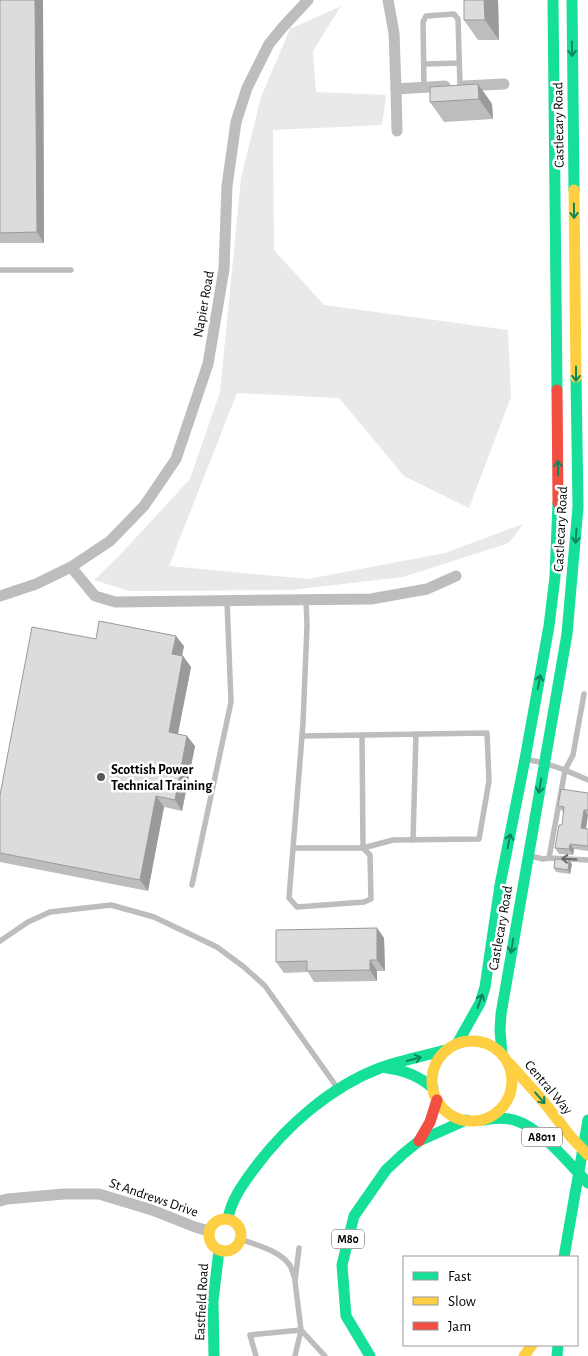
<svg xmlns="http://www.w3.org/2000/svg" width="588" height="1356" viewBox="0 0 588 1356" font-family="'Alegreya Sans',sans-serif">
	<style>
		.green { fill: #e9e9e9 }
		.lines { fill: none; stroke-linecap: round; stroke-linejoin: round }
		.lane { stroke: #bdbdbd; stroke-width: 5.5 }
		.street { stroke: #bdbdbd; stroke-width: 11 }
		.fast { stroke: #16e098; stroke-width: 11 }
		.slow { stroke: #ffcf43; stroke-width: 11 }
		.jam { stroke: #f24e42; stroke-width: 11 }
		.wall { fill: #bdbdbd }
		.shaded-wall { fill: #9a9a9a }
		.building { fill: #dcdcdc; stroke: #9a9a9a }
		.oneway { stroke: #0d865b }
		.oneway2 { stroke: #686868 }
		.poi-dot { fill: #595959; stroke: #fff; stroke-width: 2 }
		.labels { text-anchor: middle; stroke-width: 5; stroke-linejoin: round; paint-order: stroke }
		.shield { fill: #fff; stroke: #4c4c4c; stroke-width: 1 }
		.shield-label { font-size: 12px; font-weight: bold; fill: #000 }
		.street-label { font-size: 14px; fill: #000; stroke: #fff }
		.poi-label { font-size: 14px; font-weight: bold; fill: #000; stroke: #fff; text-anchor: start }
	</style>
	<rect width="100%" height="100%" fill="#fff"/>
	<polygon class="green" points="341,6 313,51 316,92 386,95 382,125 273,130 274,250 324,305 508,330 511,397 469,508 404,476 339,398 237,393 169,566 308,579 445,553 523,524 509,543 403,577 291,590 129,591 94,580 120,555 190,479 220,392 241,178 261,97 290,29"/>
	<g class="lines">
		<g class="lane">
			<polyline points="424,64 459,63"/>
			<polyline points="424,87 423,22 426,16 454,14 458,19 460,86"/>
			<polyline points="0,270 71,270"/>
			<polyline points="584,694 573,755 565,770 588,780"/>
			<polyline points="302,736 487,733 489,781 479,839 393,840 363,848 362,735"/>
			<polyline points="525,759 544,763 565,770 549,858 543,859 530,856"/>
			<polyline points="413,840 416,734"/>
			<polyline points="293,848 363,848 370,855 371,899 364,902 297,907 289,898 302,736 303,723 307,626 306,600"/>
			<polyline points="549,858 588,860"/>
			<polyline points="192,885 231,702 227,601"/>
			<polyline points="0,941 28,922 50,912 111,905 154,917 217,947 244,967 265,986 339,1090"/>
			<path d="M 240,1239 C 256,1245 278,1250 289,1264 C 292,1268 293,1274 295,1279"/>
			<polyline points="256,1356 250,1335 301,1330 325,1356"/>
			<polyline points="295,1356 301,1330 295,1281 299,1248"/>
		</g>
		<g class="street">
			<polyline points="388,0 394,33 396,89 445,86"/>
			<polyline points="464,86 504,84"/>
			<polyline points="396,89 397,131"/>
			<polyline points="71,567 95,596 115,602 371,599 427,589 456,576"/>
			<polyline points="0,596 36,584 71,567 110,541 144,506 176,459 208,364 224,269 227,186 236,122 247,88 269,44 282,28 308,0"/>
			<polyline points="0,1201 7,1199 64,1194 99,1194 152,1210 195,1227 209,1231"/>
		</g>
		<g class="fast">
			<polyline points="553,0 557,390"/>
			<polyline points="572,0 574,190"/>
			<polyline points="457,1044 480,1003 485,987 500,885 525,759 549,626 555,577 558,503"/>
			<polyline points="502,1054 500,1030 501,1014 567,634 578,507 576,377"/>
			<path d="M 387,1068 C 405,1070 419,1076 433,1088"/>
			<path d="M 483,1120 C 493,1118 504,1117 514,1120 C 542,1128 568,1163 588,1183"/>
			<path d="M 228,1219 C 231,1200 243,1184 254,1169 C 285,1127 330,1087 380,1068 C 401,1060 424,1056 446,1050"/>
			<polyline points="564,1257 588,1120"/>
			<polyline points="214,1356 213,1301 219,1250"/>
			<polyline points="370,1356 346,1316 342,1265 354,1216 386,1170 403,1154 419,1141 466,1120"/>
			<polyline points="557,1356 558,1345"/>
		</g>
		<g class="slow">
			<polyline points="574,190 576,377"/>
			<circle cx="472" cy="1081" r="40"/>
			<polyline points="510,1064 543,1101 571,1137 588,1155"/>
			<circle cx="225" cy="1235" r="16"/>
			<polyline points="524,1356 532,1345"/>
		</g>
		<g class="jam">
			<polyline points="557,390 558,503"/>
			<polyline points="419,1141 430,1122 437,1100"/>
		</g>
	</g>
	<g class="wall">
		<polygon points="0,0 43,0 44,243 0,243"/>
		<polygon points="464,0 498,0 499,40 478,40 464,20"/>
		<polygon points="478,84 492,104 493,119 444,122 430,102"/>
		<polygon points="96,639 184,646 182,656 191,667 178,734 195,746 182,811 164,807 148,891 0,862 0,795"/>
		<polygon points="588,793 588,815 586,829 588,829 588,851 574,849 573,855 559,854 555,848 562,825 564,812 562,811 558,806"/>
		<polygon points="572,864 570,874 556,872 554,868"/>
		<polygon points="377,928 384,938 385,971 377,971 377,981 314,982 308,972 284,973 276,962"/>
	</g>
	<g class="shaded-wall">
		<polygon points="35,0 43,0 44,243 37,232"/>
		<polygon points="484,0 498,0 499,40 485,20"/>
		<polygon points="478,84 492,104 493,119 479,99"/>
		<polygon points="176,636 184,646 180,664 172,654"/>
		<polygon points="183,656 191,667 176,743 169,732"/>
		<polygon points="187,736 195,746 182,811 175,800"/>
		<polygon points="156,796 164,807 148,891 140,880"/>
		<polygon points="584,810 588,815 585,834 581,828"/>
		<polygon points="570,844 574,849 573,855 569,849"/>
		<polygon points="569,860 572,864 570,874 568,870"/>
		<polygon points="377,928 384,938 385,971 377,960"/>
		<polygon points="370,960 377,971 377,981 370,970"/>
	</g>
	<g class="building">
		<polygon points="0,0 35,0 37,232 0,233"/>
		<polygon points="464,0 484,0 485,20 464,20"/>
		<polygon points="478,84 479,99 430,102 430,87"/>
		<polygon points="99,621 176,636 172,654 183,656 169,732 187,736 175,800 156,796 140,880 0,853 0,795 32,627 96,639"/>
		<polygon points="561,789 588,793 588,810 584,810 581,828 588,829 588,846 570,844 569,849 555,848 559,825 562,825 564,807 558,806"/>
		<polygon points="555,859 569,860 568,870 554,868"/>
		<polygon points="377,928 377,960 370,960 370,970 307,971 307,961 276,962 276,930"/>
	</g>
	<defs><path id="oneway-shaft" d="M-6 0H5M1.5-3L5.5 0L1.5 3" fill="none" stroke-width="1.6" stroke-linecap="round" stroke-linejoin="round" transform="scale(1.25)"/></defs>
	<g class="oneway">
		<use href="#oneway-shaft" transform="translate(572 49) rotate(89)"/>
		<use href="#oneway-shaft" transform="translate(574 211) rotate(89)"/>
		<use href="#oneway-shaft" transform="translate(576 374) rotate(90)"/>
		<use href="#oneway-shaft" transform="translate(558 468) rotate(-90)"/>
		<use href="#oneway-shaft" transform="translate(576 536) rotate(94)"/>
		<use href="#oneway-shaft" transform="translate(539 682) rotate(-80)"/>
		<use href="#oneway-shaft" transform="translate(540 786) rotate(100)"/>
		<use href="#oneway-shaft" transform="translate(509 841) rotate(-79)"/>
		<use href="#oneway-shaft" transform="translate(512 946) rotate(99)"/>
		<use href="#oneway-shaft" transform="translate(480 1001) rotate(-70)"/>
		<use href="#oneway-shaft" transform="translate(414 1059) rotate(-15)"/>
		<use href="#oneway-shaft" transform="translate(540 1098) rotate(49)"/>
	</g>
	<use class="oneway2" href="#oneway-shaft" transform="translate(569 859) rotate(-177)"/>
	<circle class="poi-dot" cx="101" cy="777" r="5"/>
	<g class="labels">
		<g class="shield">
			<rect x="522" y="1127.5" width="40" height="19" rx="4"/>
			<rect x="332" y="1229.5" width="32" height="19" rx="4"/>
		</g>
		<g class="shield-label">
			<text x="542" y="1141">A8011</text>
			<text x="348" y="1243">M80</text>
		</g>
		<g class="street-label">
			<text transform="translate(558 125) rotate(-91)" y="5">Castlecary Road</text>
			<text transform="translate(203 304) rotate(-80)" y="5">Napier Road</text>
			<text transform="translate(560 529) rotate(-87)" y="5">Castlecary Road</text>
			<text transform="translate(500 928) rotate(-80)" y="5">Castlecary Road</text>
			<text transform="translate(549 1087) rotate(50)" y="5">Central Way</text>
			<text transform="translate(154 1197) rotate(19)" y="5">St Andrews Drive</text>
			<text transform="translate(201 1302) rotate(-87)" y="5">Eastfield Road</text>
		</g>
		<g class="poi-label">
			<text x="111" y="774">Scottish Power<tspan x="111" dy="16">Technical Training</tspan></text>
		</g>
	</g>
	<rect x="403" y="1256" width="175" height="90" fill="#ffffff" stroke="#999999"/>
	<rect x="413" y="1272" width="25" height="8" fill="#16e098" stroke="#999999"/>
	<text x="448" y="1281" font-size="15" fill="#000000">Fast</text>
	<rect x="413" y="1297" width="25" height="8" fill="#ffcf43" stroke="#999999"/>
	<text x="448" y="1306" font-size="15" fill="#000000">Slow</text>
	<rect x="413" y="1322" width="25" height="8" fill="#f24e42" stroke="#999999"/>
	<text x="448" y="1331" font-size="15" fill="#000000">Jam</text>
</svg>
